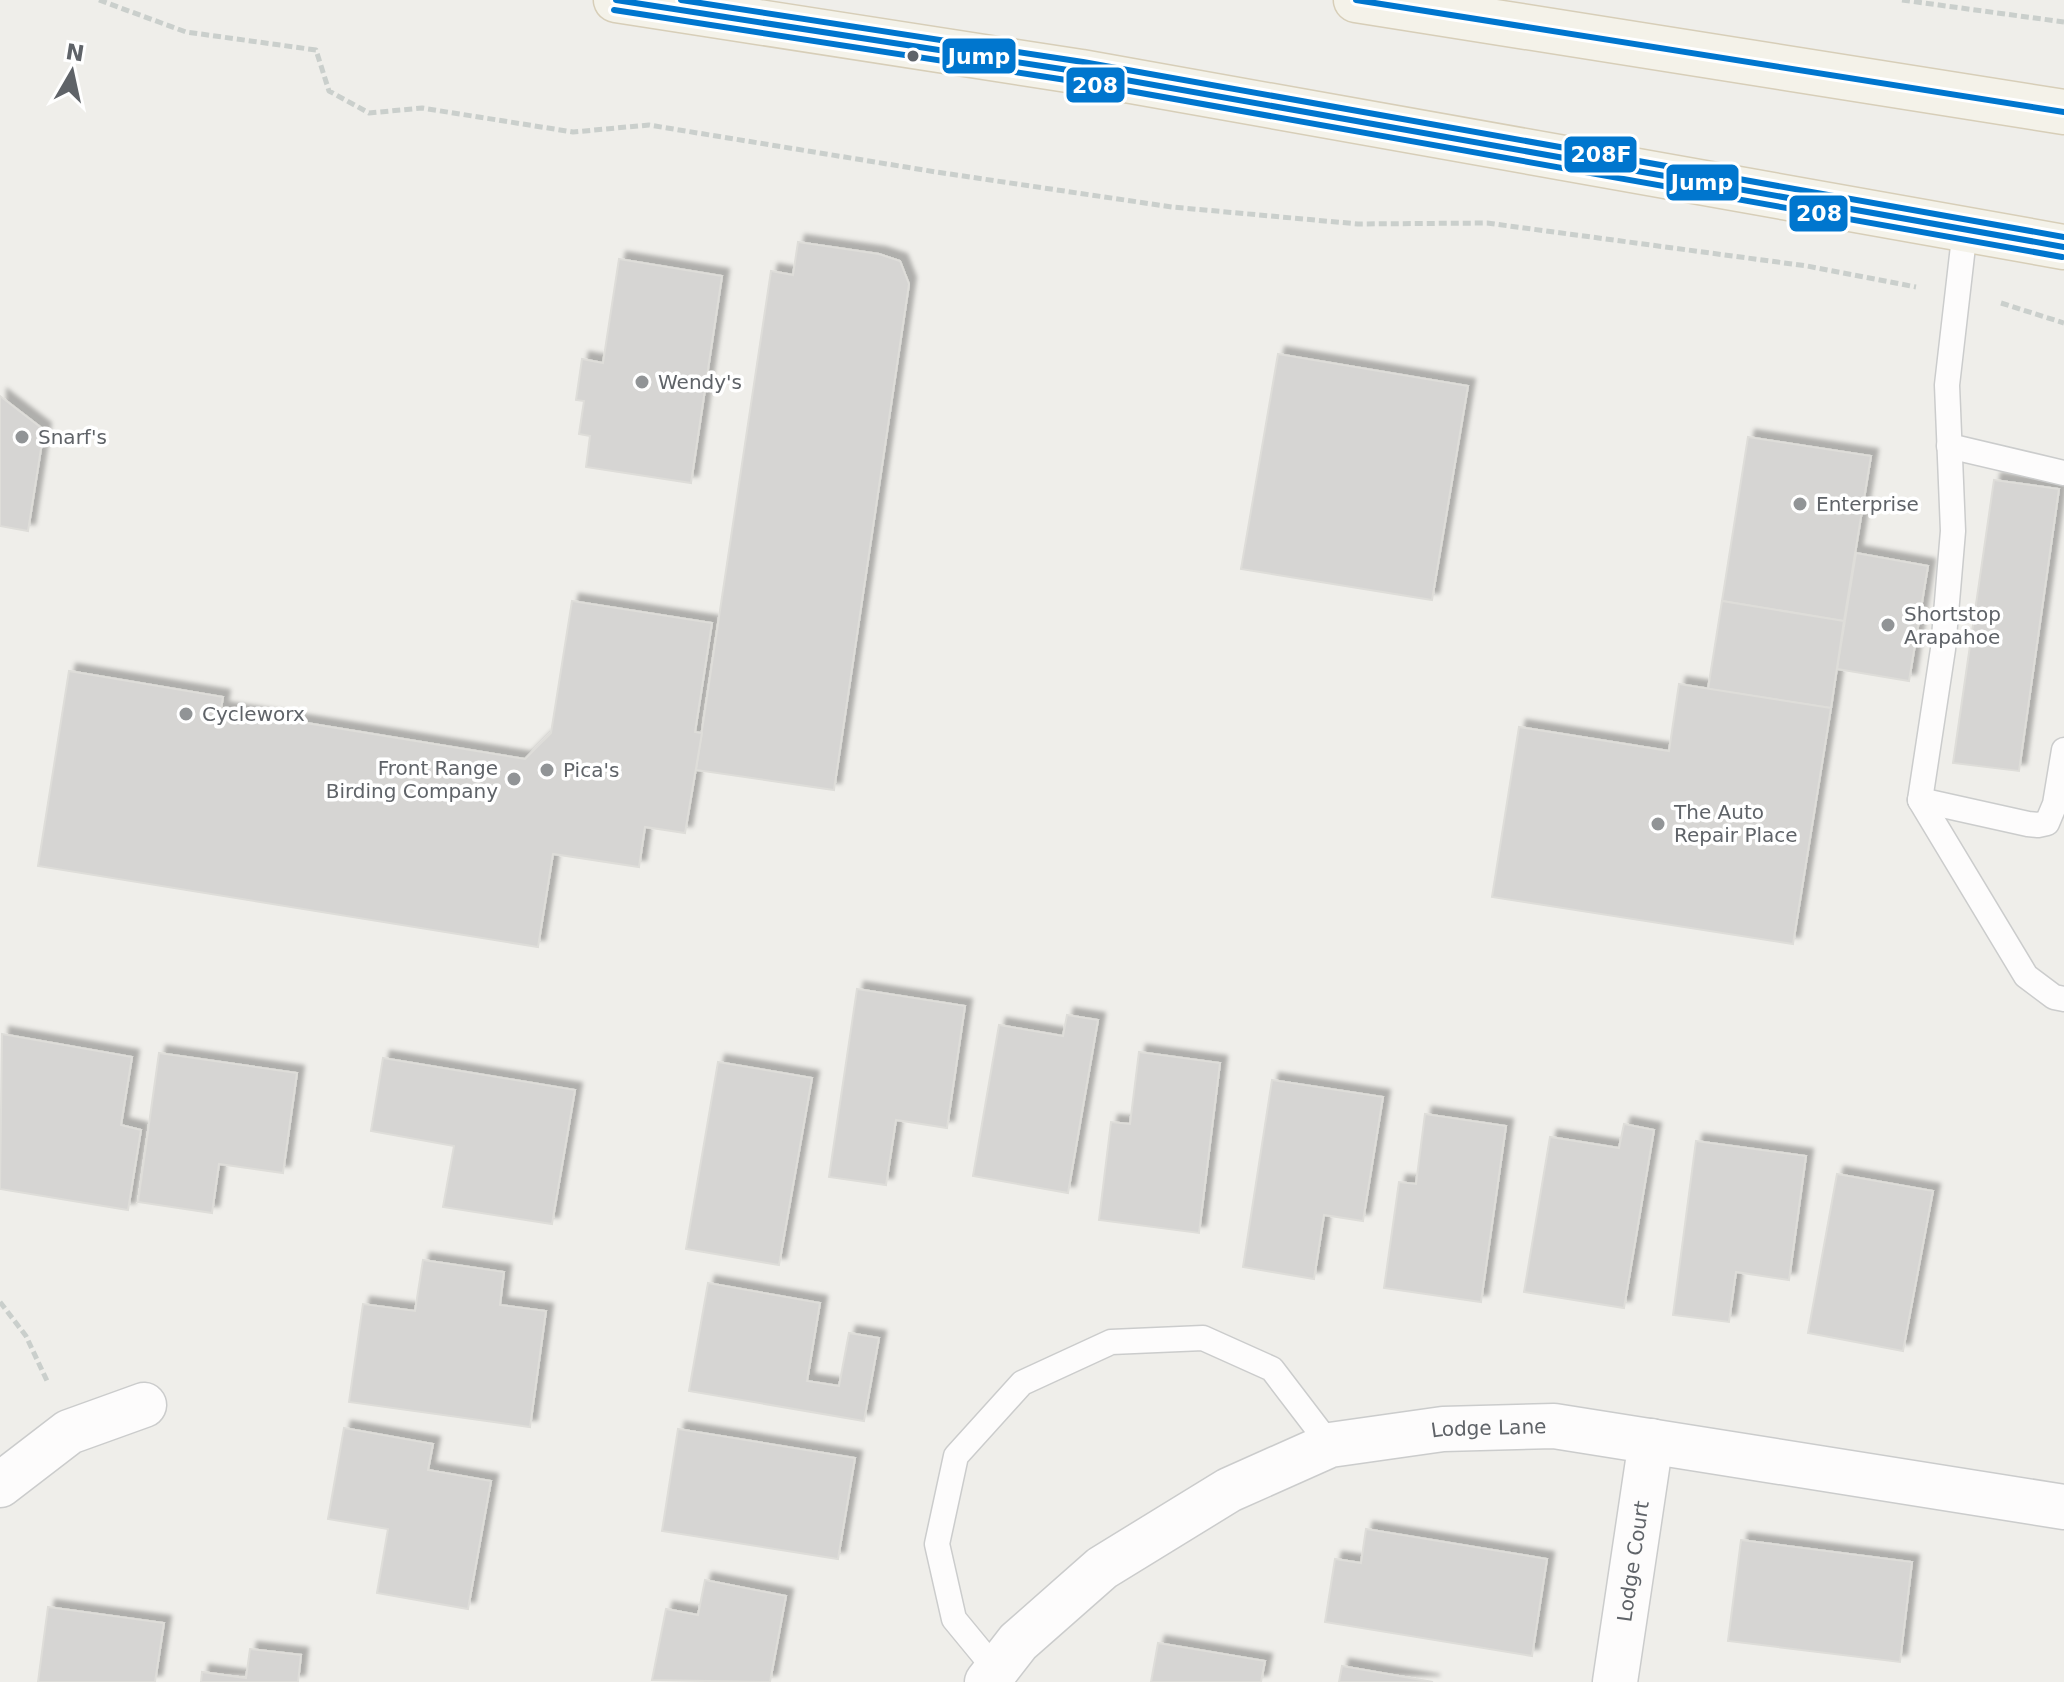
<svg xmlns="http://www.w3.org/2000/svg" width="2064" height="1682" viewBox="0 0 2064 1682" font-family="'DejaVu Sans',sans-serif">
	<style>
		.building { fill: #d6d5d3; stroke: #deddd9; stroke-width: 2; filter: url(#shadow) }
		.lines { fill: none; stroke-linecap: round; stroke-linejoin: round }
		.service-casing { stroke: #cbcccc; stroke-width: 27 }
		.minor-casing { stroke: #cbcccc; stroke-width: 47 }
		.primary-casing { stroke: #d7ceb8; stroke-width: 47 }
		.path { stroke: #cacfcc; stroke-width: 5; stroke-dasharray: 8 4; stroke-linecap: butt }
		.service { stroke: #fdfcfc; stroke-width: 24 }
		.minor { stroke: #fdfcfc; stroke-width: 44 }
		.primary { stroke: #f4f2e9; stroke-width: 44 }
		.bus-1-casing { stroke: #fff; stroke-width: 12 }
		.bus-2-casing { stroke: #fff; stroke-width: 12 }
		.bus-3-casing { stroke: #fff; stroke-width: 12 }
		.bus-1 { stroke: #0076ce; stroke-width: 6 }
		.bus-2 { stroke: #0076ce; stroke-width: 6 }
		.bus-3 { stroke: #0076ce; stroke-width: 6 }
		.bus-dot { fill: #5f6368; stroke: #fff; stroke-width: 3 }
		.poi-dot { fill: #919496; stroke: #fff; stroke-width: 3 }
		.labels { text-anchor: middle; stroke-width: 7; stroke-linejoin: round; paint-order: stroke }
		.poi-label { font-size: 20px; fill: #5f6368; stroke: #fff; text-anchor: start }
		.street-label { font-size: 20px; fill: #5f6368; stroke: #fff }
		.line-badge { stroke: #fff; stroke-width: 3 }
		.badge-label { font-size: 22px; text-anchor: middle; font-weight: bold; fill: #fff }
	</style>
	<defs>
		<filter id="shadow"><feDropShadow dx="7" dy="-7" stdDeviation="2" flood-color="#0004"/></filter>
	</defs>
	<rect width="100%" height="100%" fill="#efeeea"/>
	<g class="building">
		<polygon points="798,242 879,254 900,261 909,284 834,790 696,770 771,271 793,275"/>
		<polygon points="619,259 722,276 691,483 586,467 590,436 579,434 584,401 576,400 582,359 603,363"/>
		<polygon points="1278,354 1468,386 1432,600 1241,569"/>
		<polygon points="0,396 44,430 28,531 0,526"/>
		<polygon points="1748,437 1871,456 1844,621 1722,601"/>
		<polygon points="1994,480 2059,489 2019,771 1953,763"/>
		<polygon points="1856,553 1928,566 1909,681 1837,669"/>
		<polygon points="572,601 712,623 695,732 702,733 685,833 645,827 639,867 553,854 538,947 38,866 69,671 223,697 221,709 525,759 551,733"/>
		<polygon points="1722,601 1844,621 1831,708 1708,689"/>
		<polygon points="1679,684 1831,708 1793,944 1492,897 1519,727 1669,751"/>
		<polygon points="857,989 965,1006 947,1128 896,1120 886,1185 829,1177"/>
		<polygon points="1067,1015 1098,1020 1068,1193 973,1176 999,1025 1063,1036"/>
		<polygon points="2,1034 132,1057 121,1125 141,1130 128,1210 0,1189"/>
		<polygon points="1139,1052 1220,1063 1199,1233 1099,1220 1111,1122 1130,1124"/>
		<polygon points="159,1053 297,1073 283,1173 219,1164 212,1213 138,1202"/>
		<polygon points="383,1058 575,1090 552,1224 443,1207 454,1146 371,1131"/>
		<polygon points="718,1062 812,1078 779,1265 686,1249"/>
		<polygon points="1272,1080 1383,1097 1363,1221 1324,1215 1314,1279 1243,1267"/>
		<polygon points="1425,1114 1506,1126 1481,1302 1384,1288 1399,1182 1416,1184"/>
		<polygon points="1624,1124 1654,1130 1624,1308 1524,1292 1550,1137 1619,1148"/>
		<polygon points="1696,1141 1806,1156 1789,1280 1736,1272 1729,1322 1673,1315"/>
		<polygon points="1837,1174 1933,1191 1903,1351 1808,1333"/>
		<polygon points="423,1260 504,1272 500,1305 546,1311 530,1427 349,1402 363,1304 415,1311"/>
		<polygon points="708,1283 820,1303 807,1381 839,1386 849,1333 879,1338 864,1421 689,1391"/>
		<polygon points="344,1428 433,1444 428,1470 491,1481 468,1609 377,1593 388,1529 328,1519"/>
		<polygon points="678,1429 855,1458 838,1559 662,1531"/>
		<polygon points="1366,1529 1547,1559 1532,1656 1325,1622 1335,1559 1361,1563"/>
		<polygon points="1741,1540 1912,1562 1900,1662 1728,1641"/>
		<polygon points="705,1580 786,1596 770,1682 652,1680 666,1609 698,1615"/>
		<polygon points="48,1607 164,1623 155,1682 38,1682"/>
		<polygon points="1158,1643 1265,1661 1261,1682 1151,1682"/>
		<polygon points="250,1649 301,1655 298,1682 201,1682 202,1672 246,1678"/>
		<polygon points="1342,1666 1433,1682 1339,1682"/>
	</g>
	<g class="lines">
		<g class="service-casing">
			<g id="service">
				<polyline points="1965,229 1947,385 1953,531 1943,649 1920,800 2026,976 2054,997 2064,999"/>
				<polyline points="1949,446 2064,473"/>
				<polyline points="1920,800 2028,824 2038,825 2047,823 2055,804 2064,750"/>
				<polyline points="996,1670 954,1619 937,1544 956,1456 1022,1383 1111,1342 1203,1338 1272,1369 1330,1445"/>
			</g>
		</g>
		<g class="minor-casing">
			<g id="minor">
				<polyline points="0,1485 69,1432 144,1405"/>
				<path id="s1" d="M 987,1682 L 1018,1642 L 1102,1568 L 1229,1490 L 1330,1445 L 1443,1429 L 1554,1426 L 2064,1507"/>
				<path id="s2" d="M 1615,1682 L 1651,1441"/>
			</g>
		</g>
		<g class="primary-casing">
			<g id="primary">
				<polyline points="616,0 1081,72 2064,247"/>
				<polyline points="1356,0 2064,112"/>
			</g>
		</g>
		<g class="path">
			<polyline points="99,0 186,32 316,50 329,91 369,113 422,108 573,132 649,125 936,172 1172,207 1358,224 1487,223 1807,266 1916,287"/>
			<polyline points="1902,0 2064,22"/>
			<polyline points="2001,303 2064,323"/>
			<polyline points="0,1302 26,1336 48,1383"/>
		</g>
		<use href="#service" class="service"/>
		<use href="#minor" class="minor"/>
		<use href="#primary" class="primary"/>
		<g class="bus-1-casing">
			<g id="bus-1">
				<polyline points="616,0 1081,72 2064,247"/>
				<polyline points="1356,0 2064,112"/>
			</g>
		</g>
		<g class="bus-2-casing">
			<polyline id="bus-2" points="614,10 1079,82 2062,257"/>
		</g>
		<g class="bus-3-casing">
			<polyline id="bus-3" points="681,0 1083,62 2064,237"/>
		</g>
		<use href="#bus-1" class="bus-1"/>
		<use href="#bus-2" class="bus-2"/>
		<use href="#bus-3" class="bus-3"/>
	</g>
	<circle class="bus-dot" cx="913" cy="56" r="7"/>
	<g class="poi-dot">
		<circle cx="642" cy="382" r="8"/>
		<circle cx="22" cy="437" r="8"/>
		<circle cx="1800" cy="504" r="8"/>
		<circle cx="1888" cy="625" r="8"/>
		<circle cx="186" cy="714" r="8"/>
		<circle cx="547" cy="770" r="8"/>
		<circle cx="514" cy="779" r="8"/>
		<circle cx="1658" cy="824" r="8"/>
	</g>
	<g class="labels">
		<g class="poi-label">
			<text x="658" y="389">Wendy's</text>
			<text x="38" y="444">Snarf's</text>
			<text x="1816" y="511">Enterprise</text>
			<text x="1904" y="621">Shortstop<tspan x="1904" dy="23">Arapahoe</tspan></text>
			<text x="202" y="721">Cycleworx</text>
			<text x="498" y="775" text-anchor="end">Front Range<tspan x="498" dy="23">Birding Company</tspan></text>
			<text x="563" y="777">Pica's</text>
			<text x="1674" y="819">The Auto<tspan x="1674" dy="23">Repair Place</tspan></text>
		</g>
		<g class="street-label">
			<text dy="7" stroke="none"><textPath href="#s1" startOffset="582">Lodge Lane</textPath></text>
			<text dy="7" stroke="none"><textPath href="#s2" startOffset="122">Lodge Court</textPath></text>
		</g>
	</g>
	<g class="line-badge">
		<rect x="941" y="37" width="76" height="38" rx="8" fill="#0076ce"/>
		<rect x="1065" y="66" width="61" height="38" rx="8" fill="#0076ce"/>
		<rect x="1563" y="135" width="75" height="39" rx="8" fill="#0076ce"/>
		<rect x="1665" y="163" width="75" height="39" rx="8" fill="#0076ce"/>
		<rect x="1788" y="194" width="61" height="39" rx="8" fill="#0076ce"/>
	</g>
	<g class="badge-label">
		<text x="979" y="64">Jump</text>
		<text x="1095" y="93">208</text>
		<text x="1601" y="162">208F</text>
		<text x="1702" y="190">Jump</text>
		<text x="1819" y="221">208</text>
	</g>
	<g transform="translate(72 72) rotate(9)" stroke="#ffffff" stroke-width="6" paint-order="stroke">
	<path d="M0-6L14 30L0 20L-14 30Z" fill="#5f6368"/>
	<text y="-12" font-size="22" font-weight="bold" text-anchor="middle" fill="#5f6368">N</text>
	</g>
</svg>
